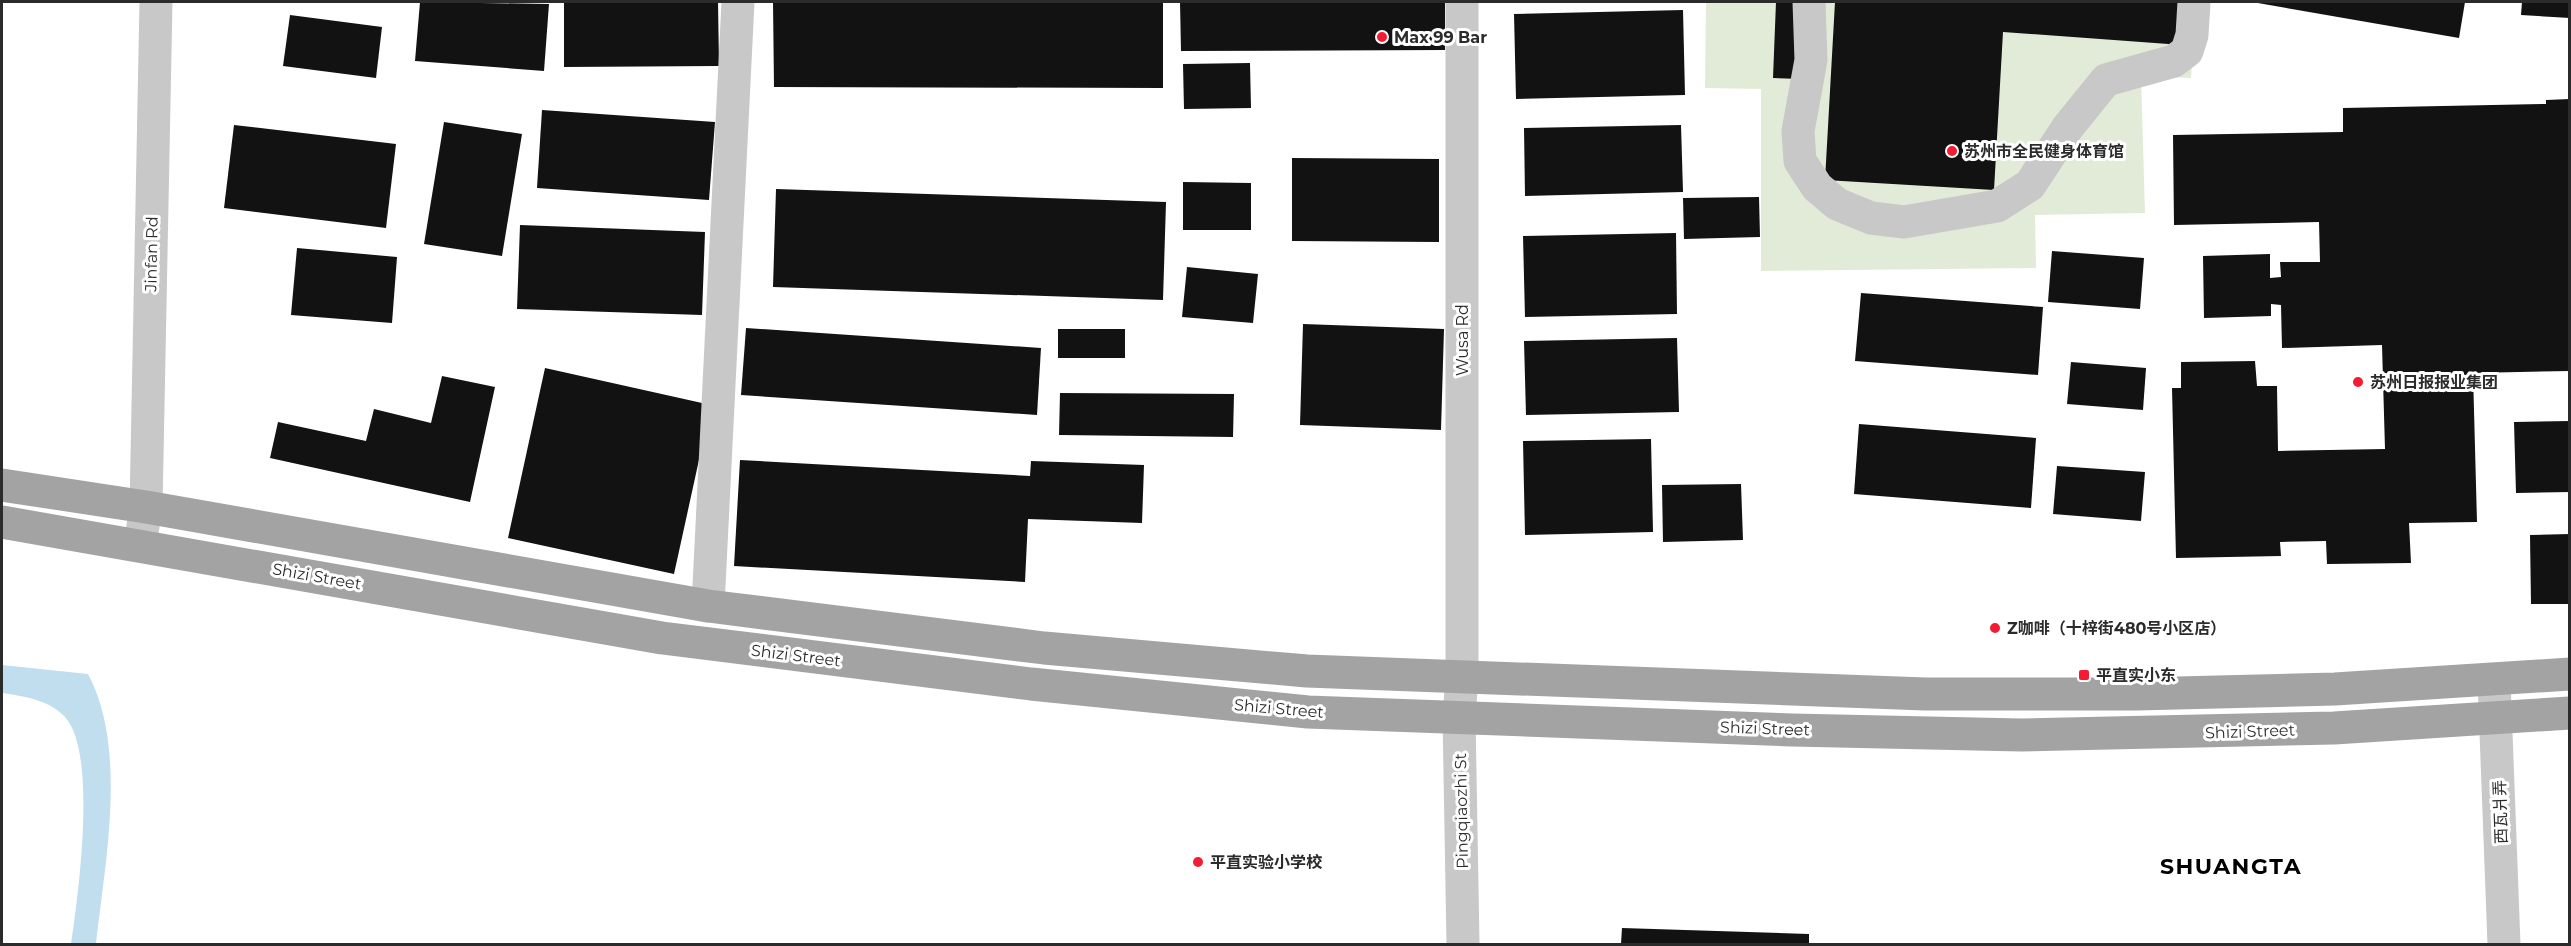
<svg xmlns="http://www.w3.org/2000/svg" width="2571" height="946" viewBox="0 0 2571 946" font-family="Montserrat,'Noto Sans SC',sans-serif">
	<style>
		.green { fill: #e2ebd7 }
		.water { fill: #c0deee }
		.building { fill: #121212 }
		.lines { fill: none; stroke-linecap: round; stroke-linejoin: round }
		.minor { stroke: #c8c8c8; stroke-width: 33 }
		.major { stroke: #a3a3a3; stroke-width: 33 }
		.poi-dot { fill: #f51b33; stroke: #fff; stroke-width: 2 }
		.labels { text-anchor: middle; stroke-width: 6; stroke-linejoin: round; paint-order: stroke }
		.poi-label { font-size: 16px; font-weight: bold; fill: #2b2b2b; stroke: #fff; text-anchor: start }
		.street-label { font-size: 16px; fill: #2b2b2b; stroke: #fff }
		.district-label { font-size: 22px; font-weight: bold; letter-spacing: 1.5px; fill: #000; stroke: #fff }
	</style>
	<rect width="100%" height="100%" fill="#fff"/>
	<polygon class="green" points="1706,2 2196,2 2191,78 2141,76 2145,213 2035,215 2036,268 1761,271 1761,89 1705,88"/>
	<path class="water" d="M 2,665 L 88,674 C 128,749 105,862 96,944 L 71,944 C 78,897 98,753 65,717 C 50,700 23,696 2,693 Z"/>
	<g class="building">
		<polygon points="420,2 549,4 544,71 415,61"/>
		<polygon points="564,2 718,2 719,66 564,67"/>
		<polygon points="773,2 1163,2 1163,88 774,87"/>
		<polygon points="1180,2 1445,2 1445,50 1181,51"/>
		<polygon points="1776,2 1803,2 1801,79 1773,78"/>
		<polygon points="1835,2 2185,2 2182,45 2003,32 1994,190 1825,180"/>
		<polygon points="2252,2 2465,2 2459,38"/>
		<polygon points="2522,2 2570,2 2570,18 2521,15"/>
		<polygon points="1683,10 1685,95 1516,99 1514,14"/>
		<polygon points="290,15 382,27 376,78 283,66"/>
		<polygon points="1250,63 1251,108 1184,109 1183,64"/>
		<polygon points="2570,99 2570,371 2473,373 2477,522 2409,523 2411,563 2327,564 2326,541 2280,542 2281,556 2176,558 2172,388 2181,388 2181,362 2255,361 2257,386 2277,386 2278,451 2385,449 2382,345 2282,348 2281,305 2271,304 2271,316 2204,318 2203,256 2270,254 2270,278 2281,277 2280,262 2320,262 2319,222 2174,225 2173,135 2343,132 2343,108 2546,104 2546,100"/>
		<polygon points="542,110 715,122 709,200 537,188"/>
		<polygon points="444,122 522,134 502,256 424,244"/>
		<polygon points="234,125 396,144 386,228 224,208"/>
		<polygon points="1681,125 1683,192 1525,196 1524,128"/>
		<polygon points="1292,158 1439,159 1439,242 1292,241"/>
		<polygon points="1183,182 1251,183 1251,230 1183,230"/>
		<polygon points="776,189 1166,202 1163,300 773,287"/>
		<polygon points="1759,197 1760,237 1684,239 1683,198"/>
		<polygon points="520,225 705,232 702,315 517,309"/>
		<polygon points="1676,233 1677,314 1525,317 1523,236"/>
		<polygon points="297,248 397,257 392,323 291,315"/>
		<polygon points="2052,251 2144,258 2140,309 2048,302"/>
		<polygon points="1187,267 1258,274 1253,323 1182,317"/>
		<polygon points="1861,293 2043,307 2038,375 1855,361"/>
		<polygon points="1303,324 1444,329 1441,430 1300,425"/>
		<polygon points="746,328 1041,348 1037,415 741,395"/>
		<rect x="1058" y="329" width="67" height="29"/>
		<polygon points="1677,338 1679,412 1526,415 1524,341"/>
		<polygon points="2071,362 2146,368 2143,410 2067,404"/>
		<polygon points="545,368 711,405 674,574 508,538"/>
		<polygon points="442,376 495,387 470,502 270,458 278,422 366,441 374,409 431,423"/>
		<polygon points="1060,393 1234,394 1233,437 1059,435"/>
		<polygon points="2570,421 2570,492 2516,493 2514,422"/>
		<polygon points="1859,424 2036,438 2031,508 1854,494"/>
		<polygon points="1651,439 1653,532 1525,535 1523,441"/>
		<polygon points="740,460 1030,476 1031,461 1144,465 1142,523 1028,519 1025,582 734,566"/>
		<polygon points="2057,466 2145,472 2141,521 2053,514"/>
		<polygon points="1741,484 1743,540 1663,542 1662,485"/>
		<polygon points="2570,534 2570,604 2531,604 2530,535"/>
		<polygon points="1622,928 1809,934 1809,944 1621,944"/>
	</g>
	<g class="lines">
		<g class="minor">
			<polyline points="1462,2 1462,678 1459,716 1463,944"/>
			<polyline points="1809,2 1811,60 1798,131 1800,161 1817,187 1837,204 1871,218 1904,222 1997,206 2030,185 2068,127 2106,80 2174,61 2187,51 2192,35 2194,2"/>
			<polyline points="140,545 146,507 156,2"/>
			<polyline points="708,606 738,2"/>
			<polyline points="2494,680 2504,944"/>
		</g>
		<g class="major">
			<polyline points="2,485 146,507 708,606 1044,648 1307,671 1925,694 2137,694 2335,689 2570,674"/>
			<polyline points="2,522 662,638 1031,684 1308,712 1792,730 2021,735 2334,728 2570,713"/>
		</g>
	</g>
	<g class="poi-dot">
		<circle cx="1382" cy="37" r="6"/>
		<circle cx="1952" cy="151" r="6"/>
		<circle cx="2358" cy="382" r="6"/>
		<circle cx="1995" cy="628" r="6"/>
		<rect x="2078" y="669" width="12" height="12" rx="3"/>
		<circle cx="1198" cy="862" r="6"/>
	</g>
	<g class="labels">
		<g class="poi-label">
			<text x="1394" y="43">Max 99 Bar</text>
			<text x="1964" y="157">苏州市全民健身体育馆</text>
			<text x="2370" y="388">苏州日报报业集团</text>
			<text x="2007" y="634">Z咖啡（十梓街480号小区店）</text>
			<text x="2096" y="681">平直实小东</text>
			<text x="1210" y="868">平直实验小学校</text>
		</g>
		<g class="street-label">
			<text transform="translate(151 254) rotate(-89)" y="6">Jinfan Rd</text>
			<text transform="translate(1462 340) rotate(-90)" y="6">Wusa Rd</text>
			<text transform="translate(317 576) rotate(10)" y="6">Shizi Street</text>
			<text transform="translate(796 655) rotate(7)" y="6">Shizi Street</text>
			<text transform="translate(1279 708) rotate(5)" y="6">Shizi Street</text>
			<text transform="translate(1765 728) rotate(2)" y="6">Shizi Street</text>
			<text transform="translate(2250 731) rotate(-2)" y="6">Shizi Street</text>
			<text transform="translate(1461 811) rotate(-91)" y="6">Pingqiaozhi St</text>
			<text transform="translate(2500 812) rotate(-92)" y="6">西瓦爿弄</text>
		</g>
		<g class="district-label">
			<text x="2231" y="874">SHUANGTA</text>
		</g>
	</g>
	<rect width="2571" height="946" fill="none" stroke="#2b2b2b" stroke-width="6"/>
</svg>
